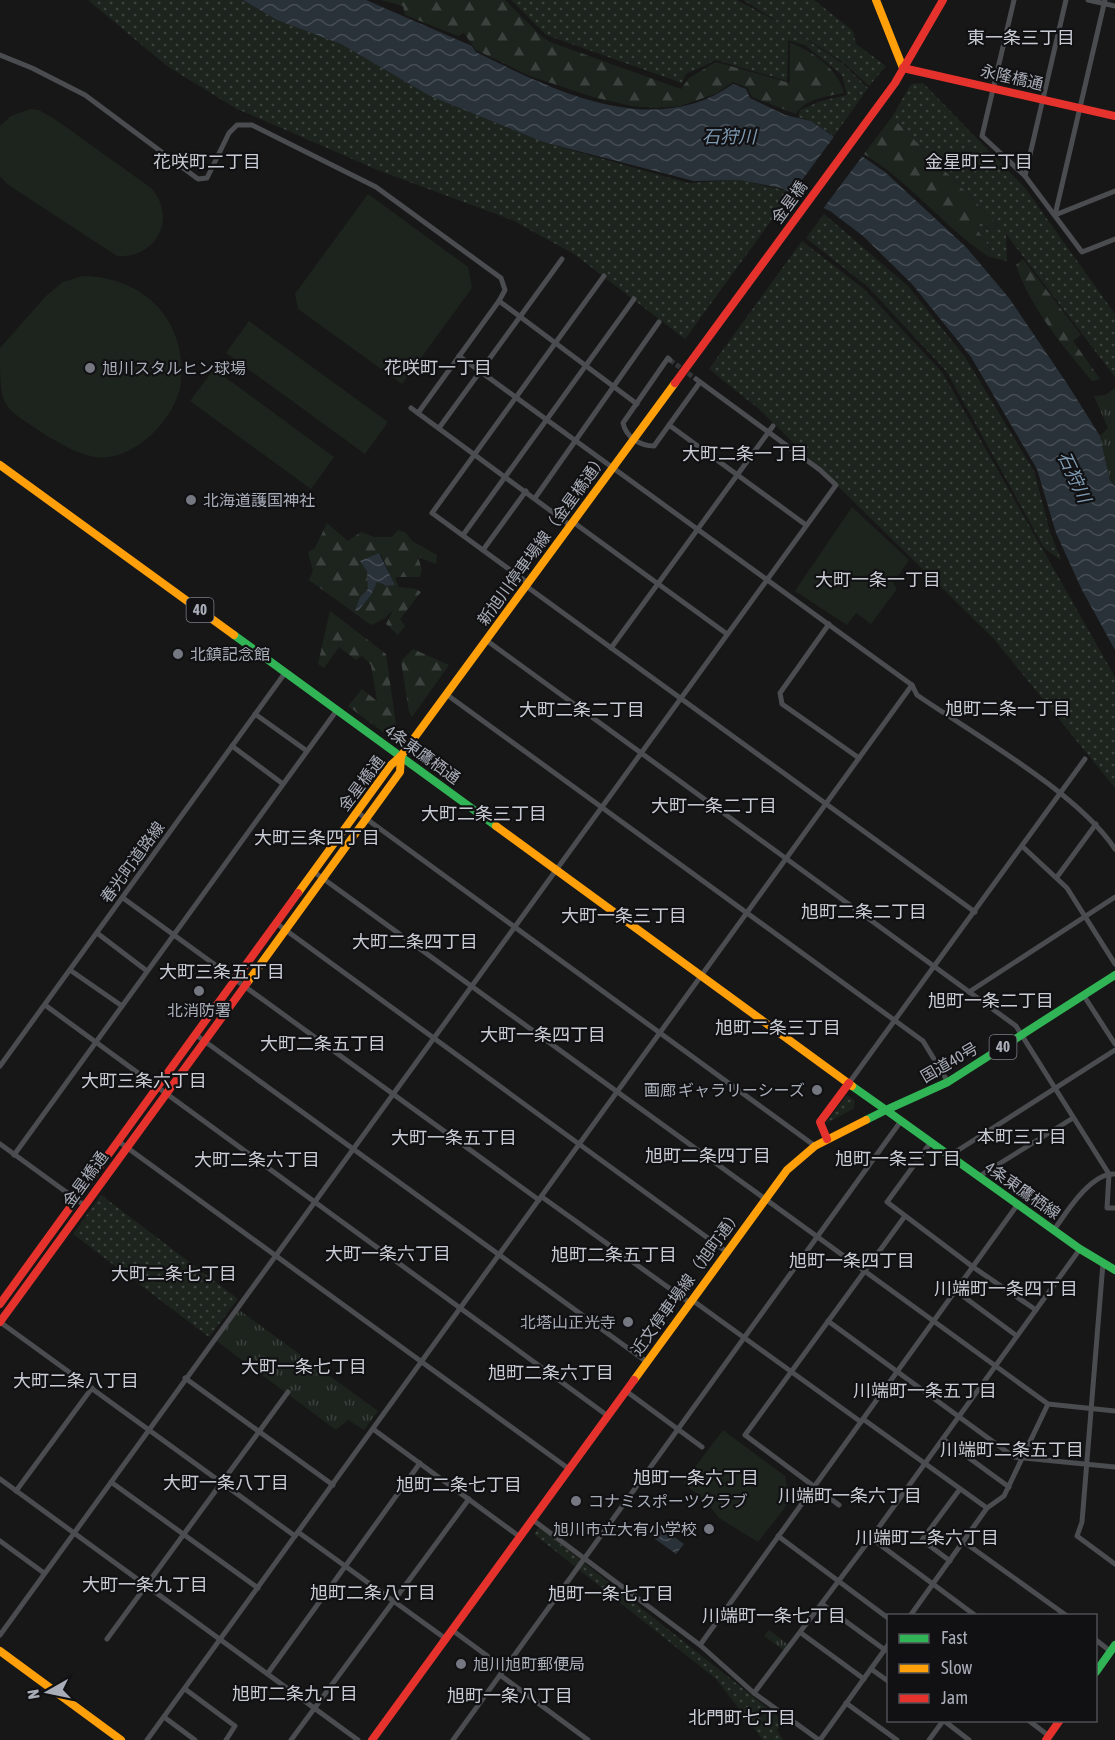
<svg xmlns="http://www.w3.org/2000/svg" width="1115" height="1740" viewBox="0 0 1115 1740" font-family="'Asap Condensed','Noto Sans JP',sans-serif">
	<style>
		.grass { fill: url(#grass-dots) }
		.forest { fill: url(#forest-firs); fill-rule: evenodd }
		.park { fill: url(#park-tufts) }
		.pitch { fill: #1d241e }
		.water { fill: url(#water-waves) }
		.pier { fill: #171717 }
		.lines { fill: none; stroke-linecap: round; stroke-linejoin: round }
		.street-tunnel { stroke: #343537; stroke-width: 5; stroke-dasharray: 5 2.5; stroke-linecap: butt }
		.street { stroke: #4b4c50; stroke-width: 5 }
		.fast { stroke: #30b455; stroke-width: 8 }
		.slow { stroke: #ff9f0a; stroke-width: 8 }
		.jam { stroke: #e5322d; stroke-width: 8 }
		.poi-dot { fill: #757880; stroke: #111113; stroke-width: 2 }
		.labels { text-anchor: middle; stroke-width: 4.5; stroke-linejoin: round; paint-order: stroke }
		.shield { fill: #111113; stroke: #7b7e86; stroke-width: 1.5 }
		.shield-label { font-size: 15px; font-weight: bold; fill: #a8adb8 }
		.street-label { font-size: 16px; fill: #a8adb8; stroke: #111113 }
		.poi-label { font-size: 16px; fill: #a8adb8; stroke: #111113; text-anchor: start }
		.neighbourhood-label { font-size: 18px; fill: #c9ccd4; stroke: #111113 }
		.water-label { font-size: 18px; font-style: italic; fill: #7f9bb3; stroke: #111113 }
	</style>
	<defs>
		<pattern id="grass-dots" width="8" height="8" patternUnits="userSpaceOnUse" patternTransform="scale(1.5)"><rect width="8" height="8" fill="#1d241e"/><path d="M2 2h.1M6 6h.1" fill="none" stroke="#3b413d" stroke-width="1.8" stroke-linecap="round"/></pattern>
		<pattern id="forest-firs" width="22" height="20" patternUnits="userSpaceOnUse" patternTransform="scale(1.5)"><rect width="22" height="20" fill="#1d241e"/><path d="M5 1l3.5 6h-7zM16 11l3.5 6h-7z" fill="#3b413d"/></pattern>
		<pattern id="park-tufts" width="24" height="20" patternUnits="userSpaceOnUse" patternTransform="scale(1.5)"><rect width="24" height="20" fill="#1d241e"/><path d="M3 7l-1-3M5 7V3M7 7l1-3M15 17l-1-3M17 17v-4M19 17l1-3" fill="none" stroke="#3b413d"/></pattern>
		<pattern id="water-waves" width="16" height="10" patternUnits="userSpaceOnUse" patternTransform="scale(1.5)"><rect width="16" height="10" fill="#2a3239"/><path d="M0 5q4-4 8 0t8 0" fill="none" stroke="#464d54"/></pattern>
	</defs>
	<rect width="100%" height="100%" fill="#171717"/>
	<g class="grass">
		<polygon points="88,0 243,0 277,20 341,44 430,96 543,142 688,183 740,180 792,192 685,339 574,254 512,220 380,171 235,108 167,66"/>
		<polygon points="511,0 737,0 782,24 743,0 814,0 853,31 856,44 886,66 869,86 843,62 786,26 842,63 868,88 834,136 811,121 798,117 800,110 821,101 847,95 842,75 805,45 788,40 787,81 716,60 686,74 682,83 546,35"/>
		<polygon points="923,83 1025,188 1115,314 1115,377 1006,234 1007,261 989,257 990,247 972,224 981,222 989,230 999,226 892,117 911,84"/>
		<polygon points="824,214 908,286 965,357 1034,471 1050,532 1061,560 1044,548 947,372 868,287 806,238"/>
		<polygon points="802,241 864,289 942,372 1115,677 1115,788 994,639 759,409 709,369"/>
		<polygon points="847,1095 855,1101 853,1109 825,1124"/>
		<polygon points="101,1195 238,1299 209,1337 73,1234"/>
		<polygon points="539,1527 784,1721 777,1730 783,1740 763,1740 716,1679 534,1534"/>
	</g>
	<g class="forest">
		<path d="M 381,0 L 505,0 L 540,35 L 550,42 L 681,89 L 689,78 L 716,62 L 790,83 L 790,43 C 813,51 838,69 844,93 C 828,96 804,99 796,114 L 752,97 L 748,88 L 733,82 L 715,94 L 680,106 L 657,108 L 632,106 L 593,97 L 530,76 L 476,50 L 464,33 L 458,36 L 405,15 L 403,6 Z"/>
		<path d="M 892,117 L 999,226 L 989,230 L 981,222 L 973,224 L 990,248 L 989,257 C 944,227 910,182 864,154 Z"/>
		<path d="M 1023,259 L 1081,335 L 1073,341 L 1100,379 L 1092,381 C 1063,346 1031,309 1016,265 Z"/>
		<path d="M 327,523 L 348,541 L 361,532 L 374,537 L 392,537 L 398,530 L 406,533 L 412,541 L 437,555 L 436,564 L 418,557 L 422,570 L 420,577 L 395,577 L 399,587 L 416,589 L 421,592 L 400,619 L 405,626 L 398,635 L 386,624 L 393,610 L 384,619 L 371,625 L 309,580 L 313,571 L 308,552 L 315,548 ZM 381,554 L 395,585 L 387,586 L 377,582 L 371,595 L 358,610 L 355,609 L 360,597 L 368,589 L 370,557 Z"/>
		<polygon points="330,611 386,654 397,732 383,732 348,706 362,689 377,701 371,665 362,656 356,660 339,647 324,668 318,664"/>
		<polygon points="413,649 449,665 412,717 409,712 401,661"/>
	</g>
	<g class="park">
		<polygon points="1115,388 1115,486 1110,481 1100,436 1108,428 1094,396 1105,395"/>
		<polygon points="239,1310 378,1411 364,1430 348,1420 336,1430 215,1340"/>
		<polygon points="769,1630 790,1646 786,1652 764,1636"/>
	</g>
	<g class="pitch">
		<path d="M 30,109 L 39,110 L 56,120 L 151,188 C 178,218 156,259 117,256 L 7,184 L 0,176 L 0,126 L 11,116 Z"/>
		<polygon points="368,194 468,267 472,288 402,384 298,309 295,294"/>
		<path d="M 83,276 C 144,277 187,320 181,382 C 177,418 133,463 95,457 C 78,454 63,445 49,437 C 0,404 0,411 0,348 L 46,296 L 63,282 Z"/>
		<polygon points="249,321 388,422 365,454 226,353"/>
		<polygon points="214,369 334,457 311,489 190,401"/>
		<polygon points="852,507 909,560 893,583 897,589 871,624 856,613 847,625 795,591"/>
		<polygon points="723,1430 785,1476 790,1501 758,1542 719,1518 704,1499 683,1483"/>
	</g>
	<g class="water">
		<path d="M 243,0 L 366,0 L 472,46 L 476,52 C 553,90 653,141 733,84 L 746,89 L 750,98 L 785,115 L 811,121 L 885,172 L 966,247 L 1009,298 L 1068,385 L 1100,436 L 1110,481 L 1115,486 L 1115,650 L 1082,590 L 1056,533 L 1037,469 L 971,357 L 912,284 L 863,236 L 830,211 L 781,188 L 740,180 L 694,181 L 543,142 L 430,96 L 341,44 L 277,20 Z"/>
		<polygon points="379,553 395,585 387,586 377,582 371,595 358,611 355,610 360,597 368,589 367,571 360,561"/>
		<polygon points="659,1526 684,1544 676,1554 651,1536"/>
	</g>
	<polygon class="pier" points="836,134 864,154 822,210 791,195"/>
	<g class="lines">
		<polyline class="street-tunnel" points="670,360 696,379"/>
		<g class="street">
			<polyline points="1014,0 982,136 1025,176 1082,252 1115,239"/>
			<polyline points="1088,0 1115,6"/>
			<polyline points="0,55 32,68 85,95 198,179 207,178 229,133 237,125 252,125 376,187 501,278 505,290 499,301 418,413"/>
			<polyline points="1025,176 1066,0"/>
			<polyline points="1055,215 1105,0"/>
			<polyline points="1055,215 1115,191"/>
			<polyline points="499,301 637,404"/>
			<path d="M 459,356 L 876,659 L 912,685 L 917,695 C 975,735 1078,793 1115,849"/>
			<path d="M 670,360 L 668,358 L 623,423 C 626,437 640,446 654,446 L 700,382"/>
			<polyline points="411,408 570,525"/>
			<polyline points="669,425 806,525"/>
			<polyline points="439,428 562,259"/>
			<polyline points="535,498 659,322"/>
			<polyline points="573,522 727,634"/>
			<polyline points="463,535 634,299"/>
			<polyline points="483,550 526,491"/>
			<polyline points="528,583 432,513 604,276"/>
			<polyline points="526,586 975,912"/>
			<polyline points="829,624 780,693 782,704 859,758"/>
			<polyline points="486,640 1016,1026 1109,1174 1107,1208 1115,1208"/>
			<polyline points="611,648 773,426"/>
			<polyline points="446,694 923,1041 948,1082"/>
			<polyline points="255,714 307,751"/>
			<polyline points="232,746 283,784"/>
			<polyline points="357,812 815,1146"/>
			<polyline points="1023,847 1067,888 1115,964"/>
			<polyline points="314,872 1048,1404 1115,1411"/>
			<polyline points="1057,877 1096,824"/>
			<polyline points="123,898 539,1200"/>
			<polyline points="276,923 727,1252"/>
			<polyline points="97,933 147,971"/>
			<polyline points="70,970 122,1006"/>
			<polyline points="969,992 1115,897"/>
			<polyline points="1084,996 1115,1044"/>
			<polyline points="45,1005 608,1416"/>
			<polyline points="196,1035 647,1362"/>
			<polyline points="0,1066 285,673"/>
			<polyline points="849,1083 1085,759"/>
			<polyline points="118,1141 569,1469"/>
			<polyline points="931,1142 887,1202 973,1267 1036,1310"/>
			<polyline points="0,1144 84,1205"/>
			<polyline points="14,1155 337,710"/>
			<polyline points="949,1156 1115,1050"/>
			<polyline points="978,1177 1073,1118"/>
			<polyline points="542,1197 690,1303"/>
			<path d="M 1054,1230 C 1066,1213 1091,1172 1115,1174"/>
			<polyline points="1103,1263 1082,1522 1077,1536 1115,1564"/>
			<polyline points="956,1291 1017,1336"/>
			<polyline points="692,1300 861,1422"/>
			<polyline points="828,1321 1014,1457 1115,1467"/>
			<polyline points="0,1322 295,1536"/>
			<polyline points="185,1378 333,1485"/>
			<polyline points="626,1391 702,1447"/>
			<polyline points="863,1419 987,1508"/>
			<polyline points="373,1429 520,1537"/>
			<polyline points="943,1439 1009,1487"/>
			<polyline points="0,1479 358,1740"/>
			<polyline points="111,1482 258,1588"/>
			<polyline points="16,1491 92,1388"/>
			<polyline points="839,1505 745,1435 905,1216"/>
			<polyline points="533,1520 700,1645 754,1693 819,1740"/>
			<polyline points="298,1532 446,1639"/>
			<polyline points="778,1536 888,1618"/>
			<polyline points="871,1538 976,1616"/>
			<polyline points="0,1541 44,1573"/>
			<polyline points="964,1542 1067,1616"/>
			<polyline points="950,1561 922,1540 960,1489"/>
			<polyline points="822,1604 885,1650"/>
			<polyline points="910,1616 987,1508 1004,1496 1048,1404"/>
			<polyline points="452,1630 505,1669"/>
			<polyline points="801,1633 864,1679"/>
			<polyline points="0,1635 836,485 820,470 696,379"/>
			<polyline points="107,1639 288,1392"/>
			<polyline points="1096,1640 1110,1651"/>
			<polyline points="700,1645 1018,1204"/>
			<polyline points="871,1669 888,1681"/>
			<polyline points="268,1673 420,1463"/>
			<polyline points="500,1675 588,1740"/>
			<polyline points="185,1689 235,1726 226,1740"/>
			<polyline points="754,1693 871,1538 1080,1249"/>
			<polyline points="846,1703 897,1740"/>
			<polyline points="164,1717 195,1740"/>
			<polyline points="943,1720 969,1740"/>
			<polyline points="1028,1720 1049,1736"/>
			<polyline points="147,1740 912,685"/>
			<polyline points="291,1740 469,1499"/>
			<polyline points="453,1740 901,1121"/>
			<polyline points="820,1740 888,1645"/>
			<polyline points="929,1740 943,1721"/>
		</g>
		<g class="fast">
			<polyline points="234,635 496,826"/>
			<polyline points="852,1086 886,1110 948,1082 1115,975"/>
			<polyline points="866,1120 886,1110 1080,1249 1115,1270"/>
			<polyline points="1096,1672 1115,1645"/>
		</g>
		<g class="slow">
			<polyline points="876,0 903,68"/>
			<polyline points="0,465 234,635"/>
			<polyline points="401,756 675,383"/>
			<polyline points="496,826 852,1086"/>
			<polyline points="298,893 391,765 401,756"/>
			<polyline points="247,983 400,772 401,756"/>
			<polyline points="634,1380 787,1170 815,1146 866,1120"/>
			<polyline points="0,1651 121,1740"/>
		</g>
		<g class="jam">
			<polyline points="903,68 1115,116"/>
			<polyline points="675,383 895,83 943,0"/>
			<polyline points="827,1139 820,1122 849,1083"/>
			<polyline points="0,1304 298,893"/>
			<polyline points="0,1322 247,983"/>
			<polyline points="372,1740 634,1380"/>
			<polyline points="1046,1740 1060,1720"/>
		</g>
	</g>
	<g class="poi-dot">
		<circle cx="90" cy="368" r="6"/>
		<circle cx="191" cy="500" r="6"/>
		<circle cx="178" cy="654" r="6"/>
		<circle cx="199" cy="991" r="6"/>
		<circle cx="817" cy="1090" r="6"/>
		<circle cx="628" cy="1322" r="6"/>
		<circle cx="576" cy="1501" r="6"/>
		<circle cx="709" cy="1529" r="6"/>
		<circle cx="461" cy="1664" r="6"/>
	</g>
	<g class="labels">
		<g class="shield">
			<rect x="186.5" y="598" width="27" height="24" rx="4.5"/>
			<rect x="989.5" y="1035" width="27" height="24" rx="4.5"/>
		</g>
		<g class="shield-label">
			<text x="200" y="615">40</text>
			<text x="1003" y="1052">40</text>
		</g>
		<g class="street-label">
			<text transform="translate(1012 77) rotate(13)" y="6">永隆橋通</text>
			<text transform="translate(789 202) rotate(-54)" y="6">金星橋</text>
			<text transform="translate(542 539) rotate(-54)" y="6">新旭川停車場線（金星橋通）</text>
			<text transform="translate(423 754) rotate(36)" y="6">4条東鷹栖通</text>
			<text transform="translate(361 783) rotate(-53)" y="6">金星橋通</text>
			<text transform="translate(132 862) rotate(-54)" y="6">春光町道路線</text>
			<text transform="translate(949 1062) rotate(-30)" y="6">国道40号</text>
			<text transform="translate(85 1179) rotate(-54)" y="6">金星橋通</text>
			<text transform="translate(1023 1190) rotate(35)" y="6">4条東鷹栖線</text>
			<text transform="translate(686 1282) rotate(-54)" y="6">近文停車場線（旭町通）</text>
		</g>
		<g class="poi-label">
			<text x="102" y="374">旭川スタルヒン球場</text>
			<text x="203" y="506">北海道護国神社</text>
			<text x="190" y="660">北鎮記念館</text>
			<text x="199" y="1016" text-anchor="middle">北消防署</text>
			<text x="805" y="1096" text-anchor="end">画廊 ギャラリーシーズ</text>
			<text x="616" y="1328" text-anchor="end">北塔山正光寺</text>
			<text x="588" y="1507">コナミスポーツクラブ</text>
			<text x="697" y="1535" text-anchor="end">旭川市立大有小学校</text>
			<text x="473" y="1670">旭川旭町郵便局</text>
		</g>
		<g class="neighbourhood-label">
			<text x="1021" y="44">東一条三丁目</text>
			<text x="207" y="168">花咲町二丁目</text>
			<text x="979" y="168">金星町三丁目</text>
			<text x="438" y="374">花咲町一丁目</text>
			<text x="745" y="460">大町二条一丁目</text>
			<text x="878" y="586">大町一条一丁目</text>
			<text x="1008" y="715">旭町二条一丁目</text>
			<text x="582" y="716">大町二条二丁目</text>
			<text x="714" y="812">大町一条二丁目</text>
			<text x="484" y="820">大町二条三丁目</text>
			<text x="317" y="844">大町三条四丁目</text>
			<text x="864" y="918">旭町二条二丁目</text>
			<text x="624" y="922">大町一条三丁目</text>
			<text x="415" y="948">大町二条四丁目</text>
			<text x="222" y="978">大町三条五丁目</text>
			<text x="991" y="1007">旭町一条二丁目</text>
			<text x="778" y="1034">旭町二条三丁目</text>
			<text x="543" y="1041">大町一条四丁目</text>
			<text x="323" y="1050">大町二条五丁目</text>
			<text x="144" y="1087">大町三条六丁目</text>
			<text x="1022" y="1143">本町三丁目</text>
			<text x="454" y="1144">大町一条五丁目</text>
			<text x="708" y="1162">旭町二条四丁目</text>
			<text x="898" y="1165">旭町一条三丁目</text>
			<text x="257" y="1166">大町二条六丁目</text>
			<text x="388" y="1260">大町一条六丁目</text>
			<text x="614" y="1261">旭町二条五丁目</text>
			<text x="852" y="1267">旭町一条四丁目</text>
			<text x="174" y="1280">大町二条七丁目</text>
			<text x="1006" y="1295">川端町一条四丁目</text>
			<text x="304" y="1373">大町一条七丁目</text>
			<text x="551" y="1379">旭町二条六丁目</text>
			<text x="76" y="1387">大町二条八丁目</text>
			<text x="925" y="1397">川端町一条五丁目</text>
			<text x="1012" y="1456">川端町二条五丁目</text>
			<text x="696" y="1484">旭町一条六丁目</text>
			<text x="226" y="1489">大町一条八丁目</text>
			<text x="459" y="1491">旭町二条七丁目</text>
			<text x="850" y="1502">川端町一条六丁目</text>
			<text x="927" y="1544">川端町二条六丁目</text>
			<text x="145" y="1591">大町一条九丁目</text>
			<text x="373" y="1599">旭町二条八丁目</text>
			<text x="611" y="1600">旭町一条七丁目</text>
			<text x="774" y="1622">川端町一条七丁目</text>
			<text x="295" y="1700">旭町二条九丁目</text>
			<text x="510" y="1702">旭町一条八丁目</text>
			<text x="742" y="1724">北門町七丁目</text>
		</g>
		<g class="water-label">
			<text x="729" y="143">石狩川</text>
			<text transform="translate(1074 477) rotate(65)" y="6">石狩川</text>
		</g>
	</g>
	<rect x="887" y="1614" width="210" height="108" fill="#111113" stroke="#4d4f55" stroke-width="1.5"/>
	<rect x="899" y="1634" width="30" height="9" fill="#30b455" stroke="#4d4f55" stroke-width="1.5"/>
	<text x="941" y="1644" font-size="18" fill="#a8adb8">Fast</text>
	<rect x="899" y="1664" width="30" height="9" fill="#ff9f0a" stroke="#4d4f55" stroke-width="1.5"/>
	<text x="941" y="1674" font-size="18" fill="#a8adb8">Slow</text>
	<rect x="899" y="1694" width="30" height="9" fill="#e5322d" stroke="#4d4f55" stroke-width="1.5"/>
	<text x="941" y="1704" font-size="18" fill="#a8adb8">Jam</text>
	<g transform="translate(48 1692) rotate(261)" stroke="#111113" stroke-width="4.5" paint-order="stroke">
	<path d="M0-4.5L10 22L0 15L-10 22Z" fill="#a8adb8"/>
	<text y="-9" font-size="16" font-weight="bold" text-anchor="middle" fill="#a8adb8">N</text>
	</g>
</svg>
